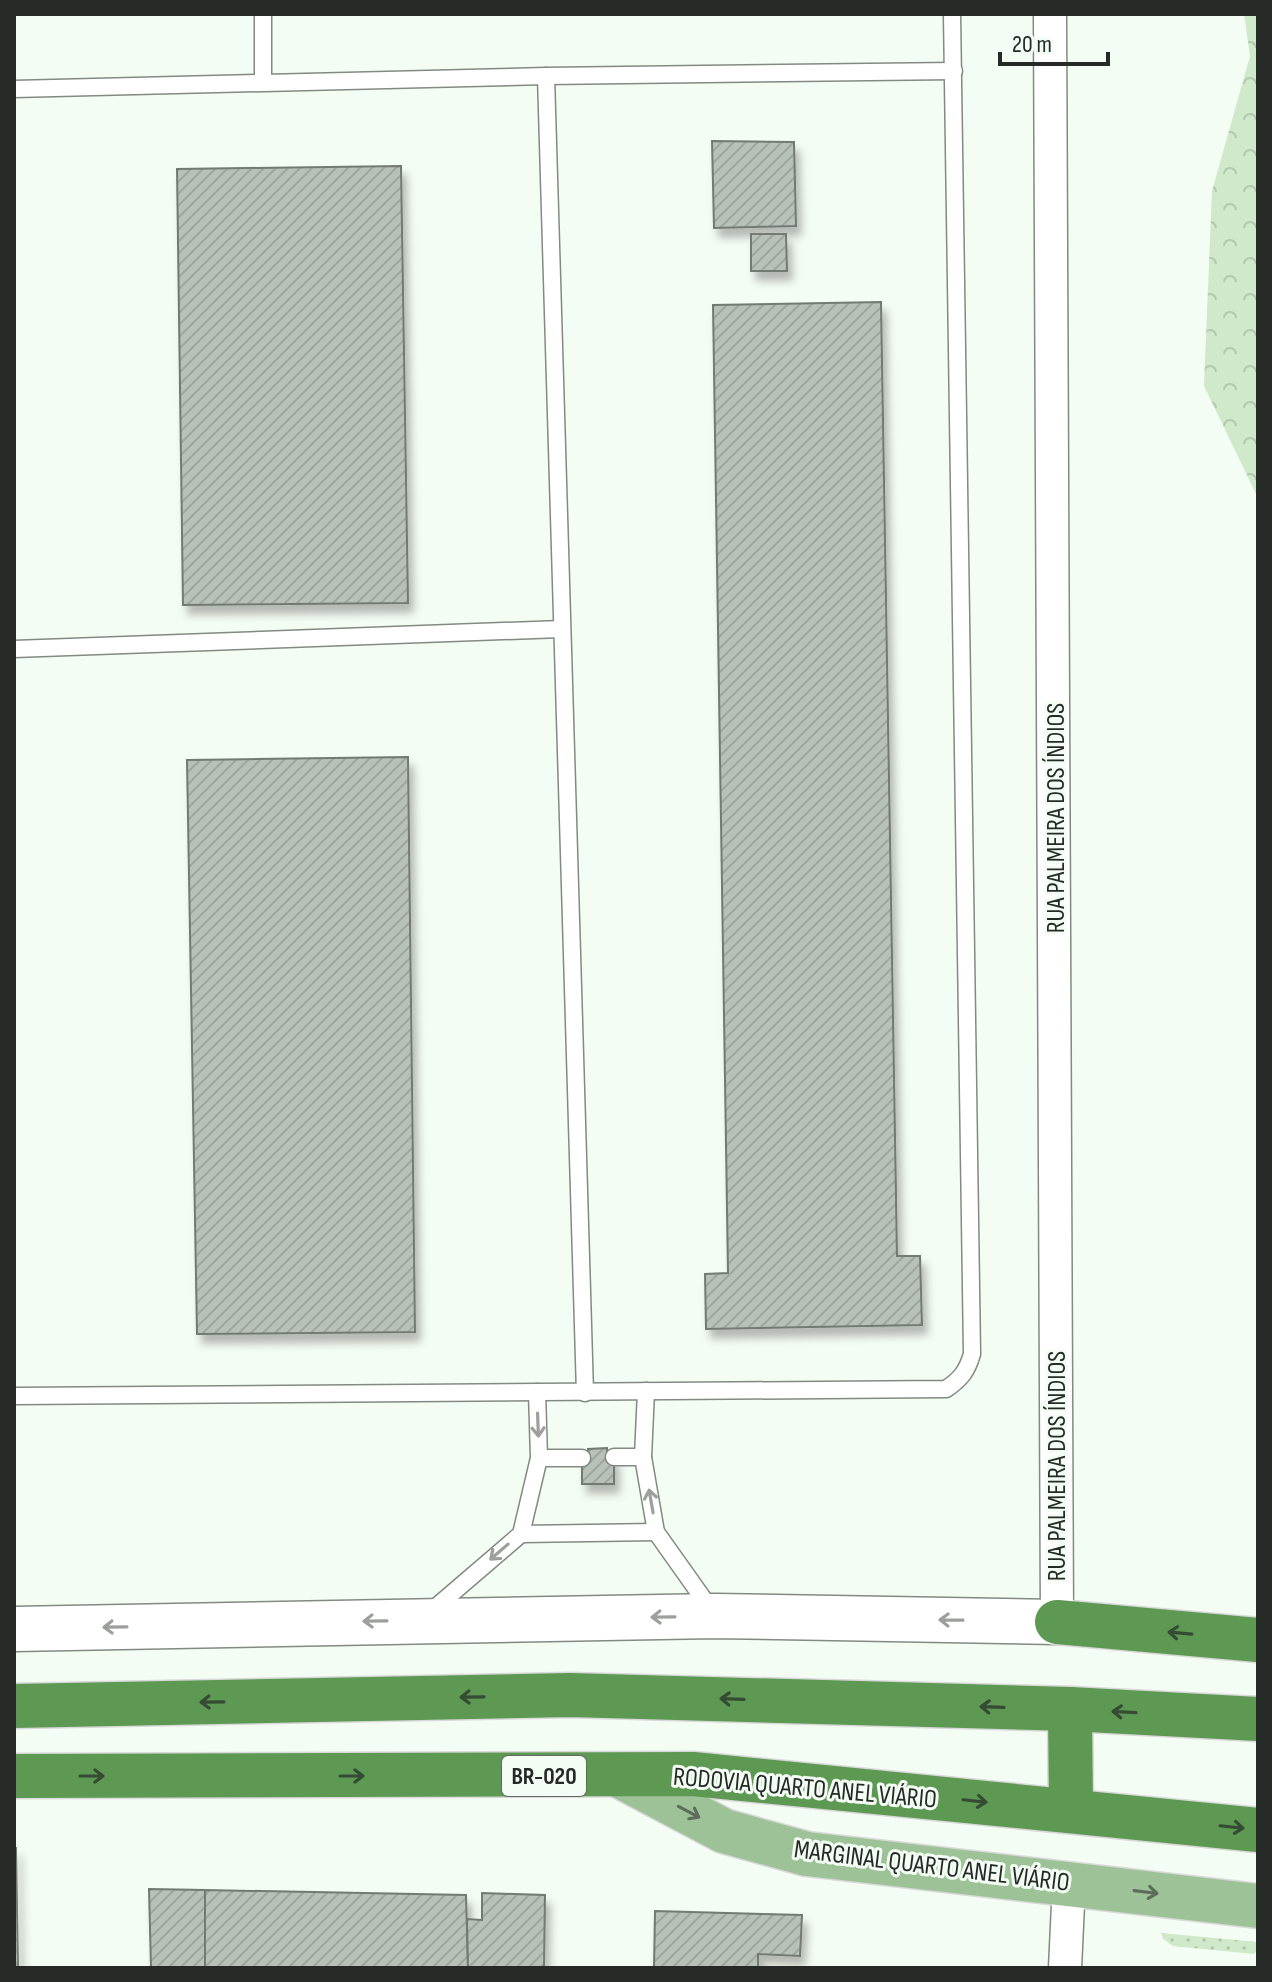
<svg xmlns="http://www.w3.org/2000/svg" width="1272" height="1982" viewBox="0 0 1272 1982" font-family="'Sofia Sans Condensed',sans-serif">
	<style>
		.grass { fill: url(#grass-dots) }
		.forest { fill: url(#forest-crowns) }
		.building { fill: url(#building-hatch); stroke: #727a71; stroke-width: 2; filter: url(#shadow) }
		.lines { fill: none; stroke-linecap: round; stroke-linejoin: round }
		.lane-casing { stroke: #828a81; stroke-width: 19 }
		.street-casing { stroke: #828a81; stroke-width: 35 }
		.secondary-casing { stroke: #828a81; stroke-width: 47 }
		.primary-casing { stroke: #d8d9d8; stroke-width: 47 }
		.highway-casing { stroke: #d8d9d8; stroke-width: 47 }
		.lane { stroke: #fff; stroke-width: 16 }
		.street { stroke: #fff; stroke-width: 32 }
		.secondary { stroke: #fff; stroke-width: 44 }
		.primary { stroke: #9ec298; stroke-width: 44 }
		.highway { stroke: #5d9953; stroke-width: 44 }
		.oneway { stroke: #9d9f9d }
		.oneway2 { stroke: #364b34 }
		.oneway3 { stroke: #5c6e59 }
		.labels { text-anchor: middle; stroke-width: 6; stroke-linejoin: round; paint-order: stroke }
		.shield { fill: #f4fdf3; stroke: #646964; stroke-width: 2 }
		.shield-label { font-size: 24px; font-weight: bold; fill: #262a26 }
		.street-label { font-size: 26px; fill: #262a26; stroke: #f4fdf3 }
	</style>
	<defs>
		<pattern id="grass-dots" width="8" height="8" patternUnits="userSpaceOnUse" patternTransform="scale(2)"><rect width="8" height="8" fill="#cfe9ca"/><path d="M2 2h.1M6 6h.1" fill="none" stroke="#b2c8ad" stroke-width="1.8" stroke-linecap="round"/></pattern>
		<pattern id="forest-crowns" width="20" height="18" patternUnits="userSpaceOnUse" patternTransform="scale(2)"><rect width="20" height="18" fill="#cfe9ca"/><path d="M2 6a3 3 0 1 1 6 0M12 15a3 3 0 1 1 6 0" fill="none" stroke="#b2c8ad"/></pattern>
		<pattern id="building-hatch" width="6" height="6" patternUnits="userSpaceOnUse" patternTransform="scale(2)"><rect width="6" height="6" fill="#b8c1b7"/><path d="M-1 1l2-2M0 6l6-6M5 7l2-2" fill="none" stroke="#9ea69d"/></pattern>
		<filter id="shadow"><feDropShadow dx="5" dy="9" stdDeviation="4" flood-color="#0004"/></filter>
	</defs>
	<rect width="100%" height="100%" fill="#f4fdf3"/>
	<polygon class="grass" points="1161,1933 1258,1942 1258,1949 1254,1954 1173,1946 1163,1939"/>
	<polygon class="forest" points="1244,14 1258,14 1258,498 1204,386 1212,191 1250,56"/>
	<g class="building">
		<polygon points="712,141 794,142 796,226 714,228"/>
		<polygon points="401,166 408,603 183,605 177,169"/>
		<polygon points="751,234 786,234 787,271 751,271"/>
		<polygon points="881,302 897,1256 920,1256 922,1325 706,1329 705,1274 728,1273 713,305"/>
		<polygon points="408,757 415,1332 197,1334 187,760"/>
		<polygon points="607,1448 607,1457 614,1457 614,1484 582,1484 582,1458 589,1458 588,1449"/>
		<polygon points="14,1848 16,1848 18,1968 14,1968"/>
		<polygon points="149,1889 205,1890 205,1968 151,1968"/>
		<polygon points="205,1890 466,1895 468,1968 205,1968"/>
		<polygon points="482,1893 545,1895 544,1968 468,1968 467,1919 482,1920"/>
		<polygon points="655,1911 802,1915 800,1956 758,1954 758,1968 654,1968"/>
	</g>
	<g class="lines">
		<g class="lane-casing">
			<g id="lane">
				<polyline points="263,14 263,82"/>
				<polyline points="546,76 585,1393"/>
				<polyline points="14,89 546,76 954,71"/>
				<polyline points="14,649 561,629"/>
				<path d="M 14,1396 L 946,1389 C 961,1379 967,1371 972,1354 L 952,14"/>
				<polyline points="614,1457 643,1457 656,1532 712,1611"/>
				<polyline points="643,1457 646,1391"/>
				<polyline points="539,1458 582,1458"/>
				<polyline points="521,1534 656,1532"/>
				<polyline points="429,1613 521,1534 539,1458 537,1392"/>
			</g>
		</g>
		<g class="street-casing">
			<g id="street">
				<polyline points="1050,14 1057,1622"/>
				<polyline points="1065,1968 1069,1883"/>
			</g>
		</g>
		<g class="secondary-casing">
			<polyline id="secondary" points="14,1629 715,1616 1057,1622"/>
		</g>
		<g class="primary-casing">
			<polyline id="primary" points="620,1776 724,1831 807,1854 1258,1906"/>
		</g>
		<g class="highway-casing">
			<g id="highway">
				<polyline points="1057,1622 1258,1640"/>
				<polyline points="14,1706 570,1695 1070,1709 1258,1719"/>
				<polyline points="1070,1709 1071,1810"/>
				<polyline points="14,1776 693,1774 1258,1830"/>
			</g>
		</g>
		<use href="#lane" class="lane"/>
		<use href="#street" class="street"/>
		<use href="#secondary" class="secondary"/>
		<use href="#primary" class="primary"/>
		<use href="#highway" class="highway"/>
	</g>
	<defs><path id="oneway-shaft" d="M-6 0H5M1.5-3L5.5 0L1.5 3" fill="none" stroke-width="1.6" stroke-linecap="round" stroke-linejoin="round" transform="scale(2)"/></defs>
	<g class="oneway">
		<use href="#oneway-shaft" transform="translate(538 1425) rotate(88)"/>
		<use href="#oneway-shaft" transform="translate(651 1501) rotate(-100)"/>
		<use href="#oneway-shaft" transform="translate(499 1552) rotate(139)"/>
		<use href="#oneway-shaft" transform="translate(663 1617) rotate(179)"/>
		<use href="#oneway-shaft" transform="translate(951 1620) rotate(-179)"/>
		<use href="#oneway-shaft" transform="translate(375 1621) rotate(179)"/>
		<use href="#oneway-shaft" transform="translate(115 1627) rotate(179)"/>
	</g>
	<g class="oneway2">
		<use href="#oneway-shaft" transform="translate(1180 1633) rotate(-175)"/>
		<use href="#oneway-shaft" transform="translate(472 1697) rotate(179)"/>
		<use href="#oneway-shaft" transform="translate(732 1699) rotate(-178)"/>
		<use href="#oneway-shaft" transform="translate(212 1702) rotate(179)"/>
		<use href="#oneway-shaft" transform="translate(992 1707) rotate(-178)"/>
		<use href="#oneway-shaft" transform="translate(1124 1712) rotate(-177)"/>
		<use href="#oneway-shaft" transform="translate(92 1776)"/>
		<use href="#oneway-shaft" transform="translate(352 1776)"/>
		<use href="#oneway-shaft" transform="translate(975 1801) rotate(6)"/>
		<use href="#oneway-shaft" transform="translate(1232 1827) rotate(6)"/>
	</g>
	<g class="oneway3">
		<use href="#oneway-shaft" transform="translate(689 1812) rotate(28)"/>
		<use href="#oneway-shaft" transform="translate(1146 1892) rotate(7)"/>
	</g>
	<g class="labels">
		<rect class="shield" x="502" y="1756" width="84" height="40" rx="6"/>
		<g class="shield-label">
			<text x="544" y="1784">BR-020</text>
		</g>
		<g class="street-label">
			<text transform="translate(1055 818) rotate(-90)" y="9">RUA PALMEIRA DOS ÍNDIOS</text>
			<text transform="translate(1056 1466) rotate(-90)" y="9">RUA PALMEIRA DOS ÍNDIOS</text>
			<text transform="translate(805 1787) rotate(5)" y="9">RODOVIA QUARTO ANEL VIÁRIO</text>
			<text transform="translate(932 1865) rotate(7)" y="9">MARGINAL QUARTO ANEL VIÁRIO</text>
		</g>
	</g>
	<rect width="1272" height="1982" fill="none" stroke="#262a26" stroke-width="32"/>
	<path d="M1000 52v12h108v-12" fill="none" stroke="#262a26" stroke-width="4"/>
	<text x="1012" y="52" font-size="24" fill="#262a26" stroke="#f4fdf3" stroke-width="6" paint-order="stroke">20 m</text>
</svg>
